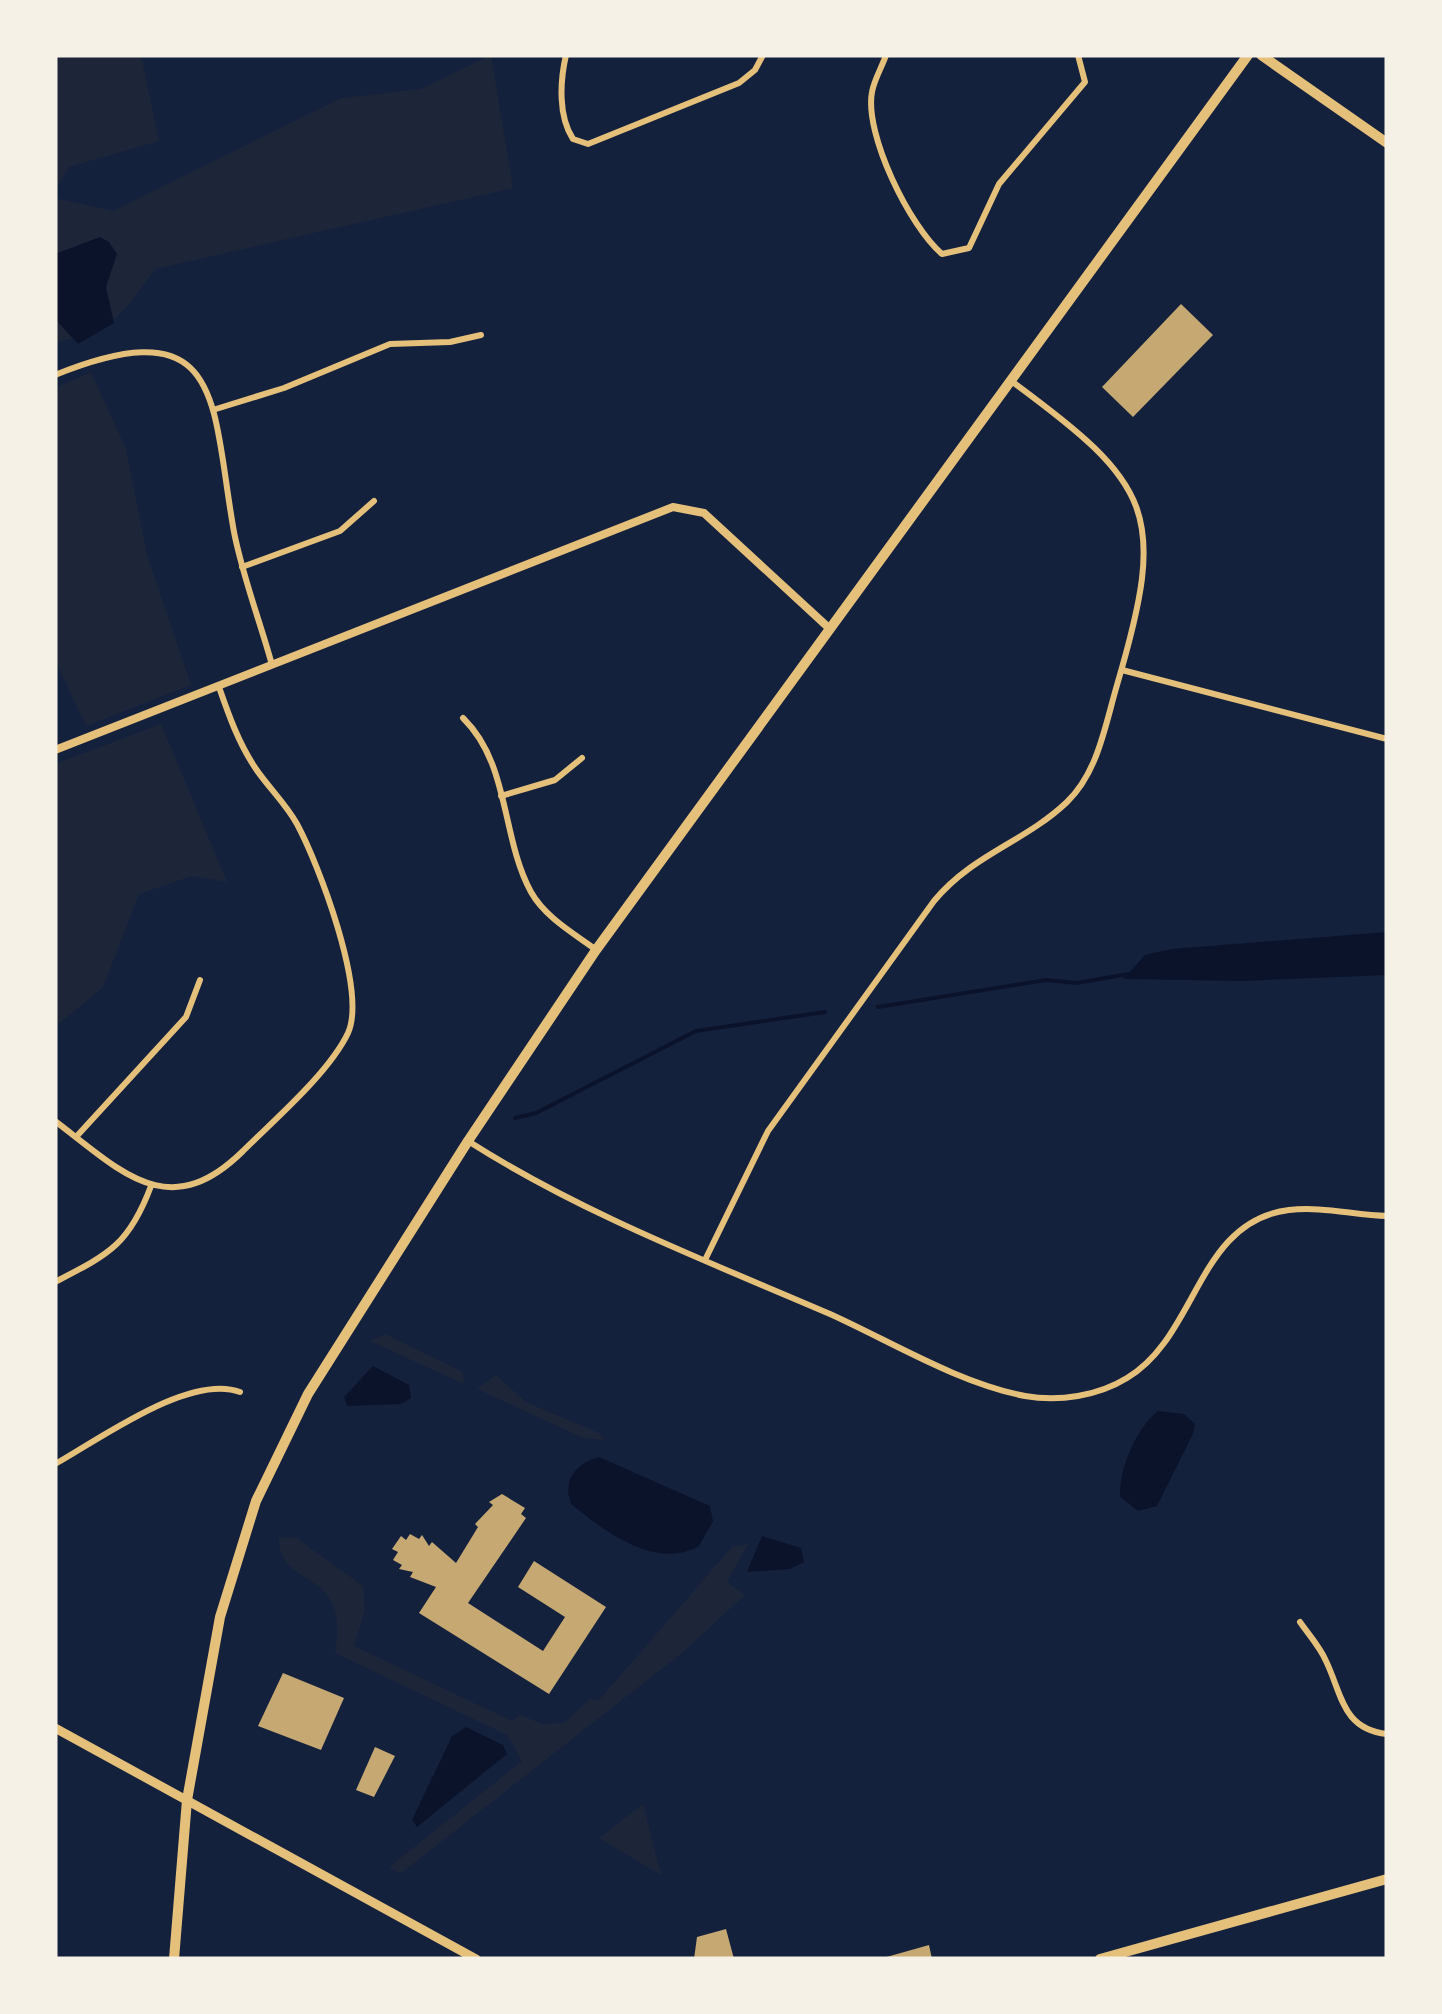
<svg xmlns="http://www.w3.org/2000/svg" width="1442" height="2014" viewBox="0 0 1442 2014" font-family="'Varela Round',sans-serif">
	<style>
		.green { fill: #1d2539 }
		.water { fill: #0b132b }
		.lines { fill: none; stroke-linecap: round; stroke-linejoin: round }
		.stream { stroke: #0b132b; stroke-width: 4 }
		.building { fill: #c6a872 }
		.minor { stroke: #e5c07b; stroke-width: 6 }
		.tertiary { stroke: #e5c07b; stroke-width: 8 }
		.secondary { stroke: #e5c07b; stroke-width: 9 }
		.primary { stroke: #e5c07b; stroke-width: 10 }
	</style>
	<rect width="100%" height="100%" fill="#14213d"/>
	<g class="green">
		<polygon points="55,55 141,55 159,141 69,167 55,191"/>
		<path d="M 491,55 L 513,188 L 155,269 C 122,314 114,333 55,342 L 55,198 L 113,211 L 341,98 L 421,89 Z"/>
		<polygon points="91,372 126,449 147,555 191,685 86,726 55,660 55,388"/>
		<polygon points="161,724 227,882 192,876 139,894 103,987 60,1023 55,1018 55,764"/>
		<polygon points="385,1334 463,1372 464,1384 370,1341"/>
		<polygon points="496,1375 526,1402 599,1433 604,1440 583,1438 477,1389"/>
		<path d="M 295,1537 L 363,1586 L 365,1610 L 354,1646 L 512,1721 L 520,1715 L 543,1724 L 564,1723 L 590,1699 L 599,1700 L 732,1547 L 748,1544 L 727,1582 L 745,1595 L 682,1653 L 400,1874 L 389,1867 L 522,1761 L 507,1735 L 335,1653 C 351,1563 278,1592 279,1538 Z"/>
		<polygon points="643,1804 661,1875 599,1838"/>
	</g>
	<g class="water">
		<polygon points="100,237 109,242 117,254 106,287 114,323 78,344 55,319 55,254"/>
		<polygon points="1387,932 1387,975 1242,981 1123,979 1145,955 1171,949"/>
		<polygon points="373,1366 409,1385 411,1398 401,1404 347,1406 344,1397"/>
		<path d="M 1158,1411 L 1184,1414 L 1195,1424 L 1193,1434 L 1157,1506 L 1138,1511 L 1120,1497 C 1118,1470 1137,1427 1158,1411 Z"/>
		<path d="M 599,1457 L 710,1506 L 713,1521 L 699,1546 C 655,1571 603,1530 571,1504 C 562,1480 576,1463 599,1457 Z"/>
		<polygon points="762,1536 801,1548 804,1562 790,1569 747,1572"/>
		<polygon points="466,1727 503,1745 507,1754 417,1827 412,1820 452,1736"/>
	</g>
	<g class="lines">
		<g class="stream">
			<polyline points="878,1007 1046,980 1077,983 1128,974"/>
			<polyline points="515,1118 536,1113 696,1031 825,1012"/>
		</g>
	</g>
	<g class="building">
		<polygon points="1181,304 1213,335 1133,417 1102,387"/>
		<polygon points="502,1494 525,1508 521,1514 526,1518 468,1603 543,1651 565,1617 518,1587 534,1561 606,1607 549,1694 419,1613 436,1587 410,1577 413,1572 399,1569 402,1565 393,1560 398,1552 392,1549 401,1536 406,1540 410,1534 419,1539 422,1535 429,1546 432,1542 456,1563 478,1527 475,1524 493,1505 489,1502"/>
		<polygon points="283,1673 344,1698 321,1750 258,1726"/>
		<polygon points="375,1747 395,1756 374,1797 356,1790"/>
		<polygon points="726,1929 734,1959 694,1959 697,1937"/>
		<polygon points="929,1945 932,1959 884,1959 883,1958"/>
	</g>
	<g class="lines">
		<g class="minor">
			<path d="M 566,55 C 560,81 558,116 573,139 L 588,144 L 739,83 L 755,70 L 763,55"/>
			<path d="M 886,55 C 882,67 874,80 872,92 C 864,134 910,227 942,254 L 969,248 L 999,184 L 1085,82 L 1078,55"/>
			<path d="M 55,375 C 226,306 211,404 234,532 C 243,578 260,621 272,665"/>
			<polyline points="216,409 284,388 390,344 450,342 481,335"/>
			<polyline points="242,567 340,531 374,501"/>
			<polyline points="1122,670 1387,739"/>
			<path d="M 463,718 C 510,764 501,837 531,892 C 545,917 573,933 595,949"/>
			<polyline points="501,796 555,780 582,758"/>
			<path d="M 55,1121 C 121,1171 168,1224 242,1152 C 274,1120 329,1073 348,1033 C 367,991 319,865 297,824 C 286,804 269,788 256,769 C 239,744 229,716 219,687"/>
			<polyline points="76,1137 186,1017 200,980"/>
			<path d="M 468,1141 C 581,1213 707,1261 830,1314 C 892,1342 958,1383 1025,1396 C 1059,1402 1098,1396 1127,1378 C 1198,1336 1197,1221 1289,1210 C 1321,1206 1354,1215 1387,1216"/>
			<path d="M 705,1260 L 768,1131 L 934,901 C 973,854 1025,842 1067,802 C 1098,772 1105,726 1117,685 C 1168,512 1153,485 1010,380"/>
			<path d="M 55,1282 C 109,1254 129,1245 151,1186"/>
			<path d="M 55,1464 C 100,1439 190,1373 240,1392"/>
			<path d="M 1300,1622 C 1309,1635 1320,1647 1326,1661 C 1342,1694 1342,1729 1387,1734"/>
		</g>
		<polyline class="tertiary" points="55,750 673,507 704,513 830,629"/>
		<polyline class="secondary" points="55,1728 476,1959"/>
		<g class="primary">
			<polyline points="1261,55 1387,143"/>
			<polyline points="174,1959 187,1800 220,1617 256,1501 308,1394 468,1141 596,950 1248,55"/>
			<polyline points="1100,1959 1387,1879"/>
		</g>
	</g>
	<rect width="1442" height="2014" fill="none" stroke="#f6f1e7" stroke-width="115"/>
</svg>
